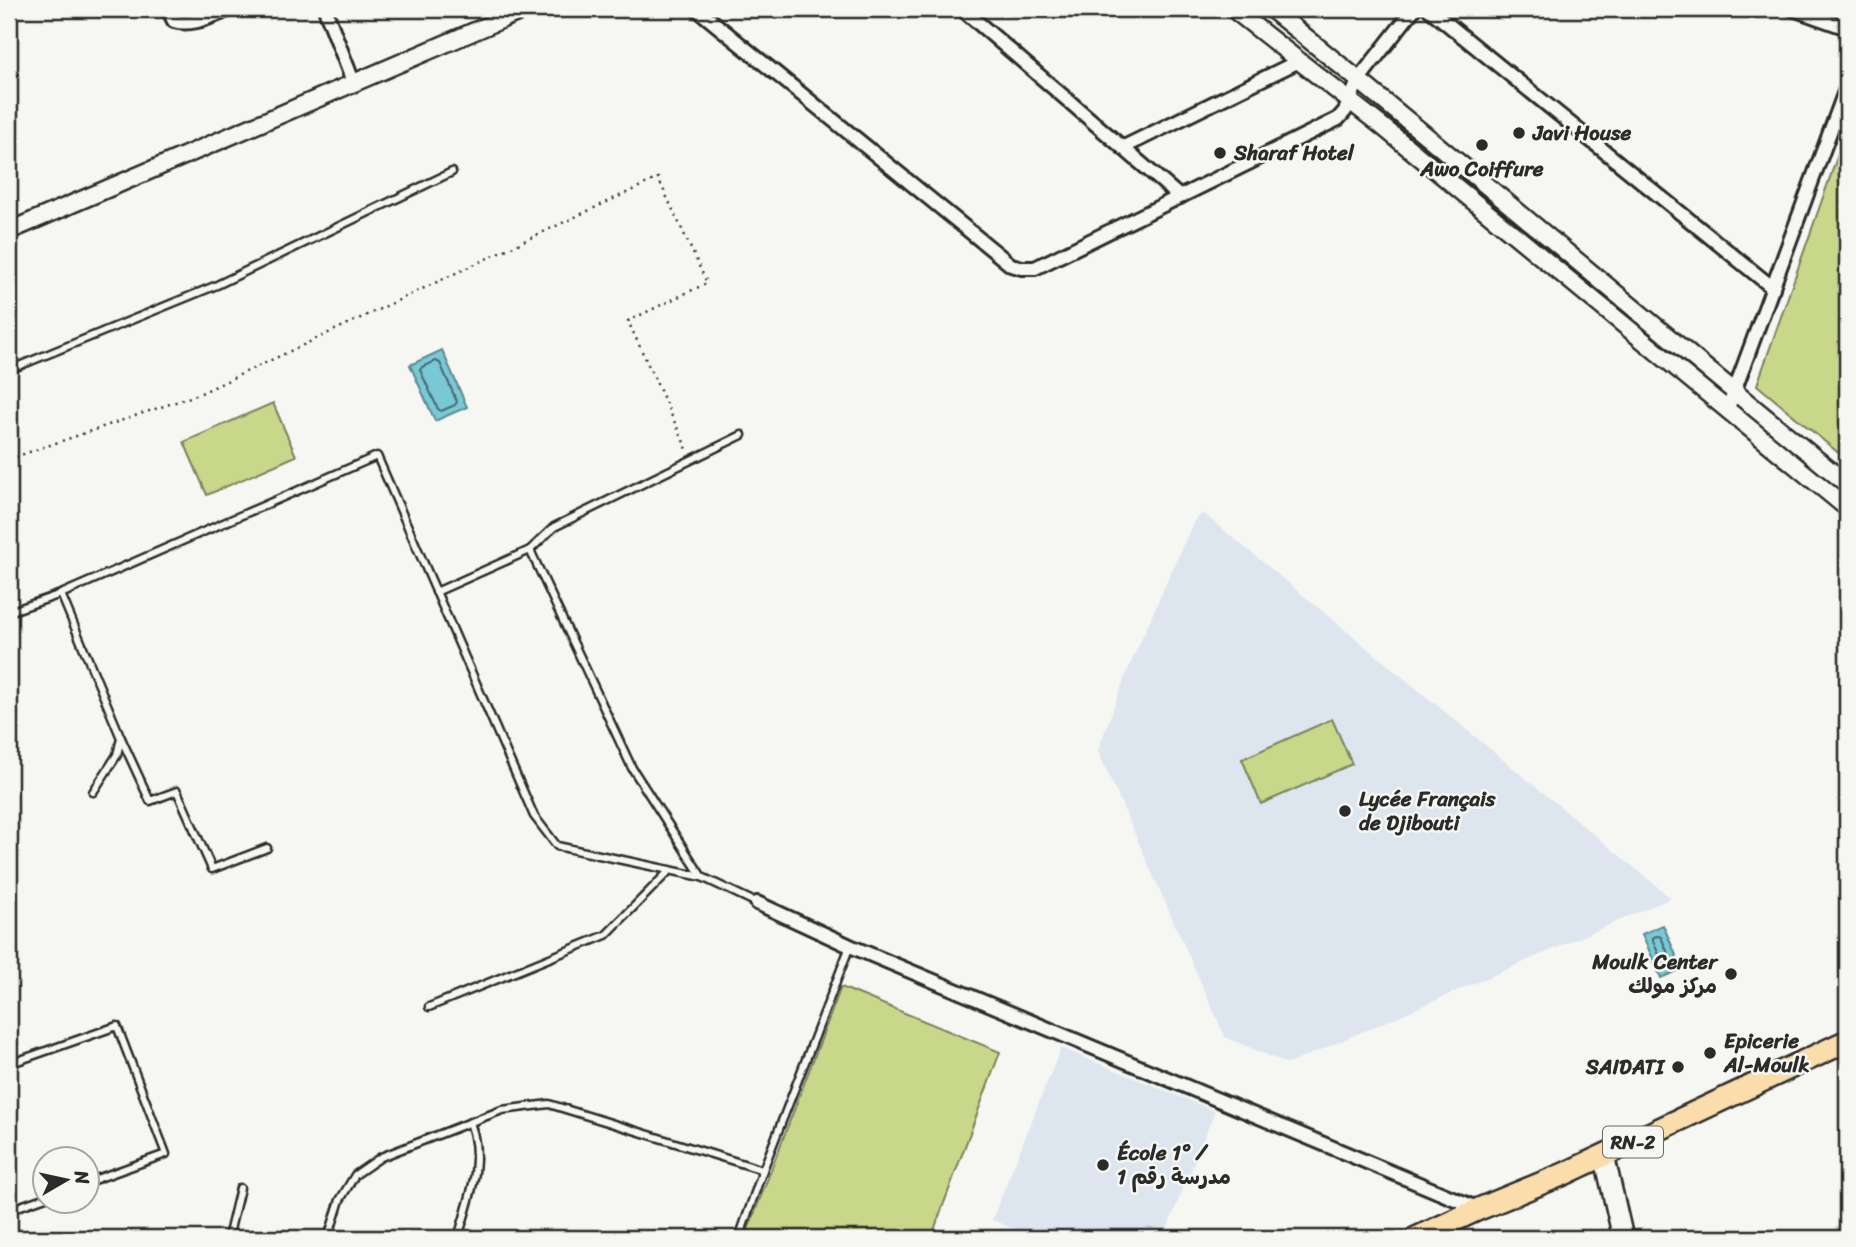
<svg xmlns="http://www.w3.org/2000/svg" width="1856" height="1247" viewBox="0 0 1856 1247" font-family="Sriracha,'Playpen Sans Arabic',sans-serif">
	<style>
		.built { fill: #dde5ef }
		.green { fill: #c9d78b; stroke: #7a815b; stroke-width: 2 }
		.water { fill: #79c8d5; stroke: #5a8991; stroke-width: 2 }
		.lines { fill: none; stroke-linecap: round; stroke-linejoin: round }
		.shore { stroke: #4a6a6f; stroke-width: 2 }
		.service-casing { stroke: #2b2b2b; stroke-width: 11 }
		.minor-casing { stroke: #2b2b2b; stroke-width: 18 }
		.tertiary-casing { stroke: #2b2b2b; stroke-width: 21 }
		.secondary-casing { stroke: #2b2b2b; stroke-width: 24 }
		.primary-casing { stroke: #2b2b2b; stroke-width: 26 }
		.path { stroke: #2b2b2b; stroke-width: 2.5; stroke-dasharray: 2 5; stroke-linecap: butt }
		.service { stroke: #f6f6f2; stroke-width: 6 }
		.minor { stroke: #f6f6f2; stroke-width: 12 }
		.tertiary { stroke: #f6f6f2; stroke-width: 16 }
		.secondary { stroke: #f6f6f2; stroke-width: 19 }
		.primary { stroke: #faddab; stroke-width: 21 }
		.poi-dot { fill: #2b2b2b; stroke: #f6f6f2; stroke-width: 2.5 }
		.labels { text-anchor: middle; stroke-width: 5; stroke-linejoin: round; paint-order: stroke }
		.shield { fill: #f6f6f2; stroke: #686867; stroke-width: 2 }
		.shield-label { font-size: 19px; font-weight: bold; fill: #2b2b2b }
		.poi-label { font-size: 21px; font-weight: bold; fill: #2b2b2b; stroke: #f6f6f2; text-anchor: start }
	</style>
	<rect width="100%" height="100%" fill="#f6f6f2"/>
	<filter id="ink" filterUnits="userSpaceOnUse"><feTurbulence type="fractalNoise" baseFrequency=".0143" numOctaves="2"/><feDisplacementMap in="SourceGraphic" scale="14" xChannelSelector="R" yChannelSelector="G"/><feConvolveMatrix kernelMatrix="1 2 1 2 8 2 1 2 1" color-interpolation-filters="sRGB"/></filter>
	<g filter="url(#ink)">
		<g class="built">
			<polygon points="1203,513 1671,898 1288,1064 1225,1037 1098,751 1126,674 1194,521"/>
			<polygon points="1061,1048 1215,1111 1163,1238 1037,1238 992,1220"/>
		</g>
		<g class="green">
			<polygon points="1847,129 1847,460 1757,385"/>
			<polygon points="273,403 296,456 207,495 184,442"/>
			<polygon points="1332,719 1352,764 1261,804 1242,759"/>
			<polygon points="841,987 1000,1052 931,1238 745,1238"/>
		</g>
		<g class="water">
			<polygon points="442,350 467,407 435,421 410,365"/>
			<polygon points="1663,925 1682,969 1661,978 1642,934"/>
		</g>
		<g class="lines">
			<g class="shore">
				<polygon points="436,361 440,363 457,402 455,405 441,411 438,409 420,370 422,367"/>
				<polygon points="1658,936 1661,937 1672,963 1668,968 1664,966 1653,941 1653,937"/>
			</g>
			<g class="service-casing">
				<g id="service">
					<polyline points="9,370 217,285 452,172"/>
					<polyline points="530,550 554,527 742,435"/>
					<polyline points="436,592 530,550 632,768 702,877"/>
					<polyline points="61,594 121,738 117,755 93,792"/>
					<polyline points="9,612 61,594 377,456 534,816 557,846 702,877 757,903"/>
					<polyline points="121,738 150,801 177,791 212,869 267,848"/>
					<polyline points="429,1007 606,935 670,870"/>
					<polyline points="9,1064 117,1026 166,1154 88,1182"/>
					<polyline points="9,1210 46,1197"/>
					<polyline points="228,1238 240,1188"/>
					<polyline points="328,1238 340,1200 355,1175 381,1157 502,1110 549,1104 763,1170"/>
					<path d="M 458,1238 C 469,1198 485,1163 470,1122"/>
					<polyline points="739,1238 763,1170 850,946"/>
				</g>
			</g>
			<g class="minor-casing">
				<g id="minor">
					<path d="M 168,9 L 174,21 C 192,27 214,15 231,9"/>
					<polyline points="325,9 354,84"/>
					<polyline points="697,9 1011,265 1022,268 1035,268 1338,119 1345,111 1359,79 1414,9"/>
					<polyline points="962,9 1180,197"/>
					<polyline points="1429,9 1773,288"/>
					<polyline points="1793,9 1847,28"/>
					<polyline points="1124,147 1299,61"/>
					<polyline points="1727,411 1847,86"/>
					<polyline points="757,903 850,946 1479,1209"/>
				</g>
			</g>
			<g class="tertiary-casing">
				<g id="tertiary">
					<polyline points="1233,9 1383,127 1847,508"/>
					<path d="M 1271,9 C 1465,165 1654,327 1847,484"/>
					<polyline points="9,231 526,9"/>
				</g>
			</g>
			<g class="secondary-casing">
				<polyline id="secondary" points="1604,1155 1623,1238"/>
			</g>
			<g class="primary-casing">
				<polyline id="primary" points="1416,1238 1479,1209 1564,1174 1847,1041"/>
			</g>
			<polyline class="path" points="9,459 199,394 658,178 707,283 628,321 687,449"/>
			<use href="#service" class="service"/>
			<use href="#minor" class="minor"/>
			<use href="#tertiary" class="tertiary"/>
			<use href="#secondary" class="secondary"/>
			<use href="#primary" class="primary"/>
		</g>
	</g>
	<g class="poi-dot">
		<circle cx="1519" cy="133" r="7"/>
		<circle cx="1482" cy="145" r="7"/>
		<circle cx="1220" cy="153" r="7"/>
		<circle cx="1345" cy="811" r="7"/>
		<circle cx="1731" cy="974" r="7"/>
		<circle cx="1710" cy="1053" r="7"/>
		<circle cx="1678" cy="1067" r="7"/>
		<circle cx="1103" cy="1165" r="7"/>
	</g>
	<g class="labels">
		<rect class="shield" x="1603" y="1126.5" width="60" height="31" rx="5"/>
		<g class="shield-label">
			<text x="1633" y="1149">RN-2</text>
		</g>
		<g class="poi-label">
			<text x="1533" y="140">Javi House</text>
			<text x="1234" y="160">Sharaf Hotel</text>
			<text x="1482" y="176" text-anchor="middle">Awo Coiffure</text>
			<text x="1359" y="806">Lycée Français<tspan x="1359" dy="24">de Djibouti</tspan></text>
			<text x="1717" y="969" text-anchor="end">Moulk Center<tspan x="1717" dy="24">مركز مولك</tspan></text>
			<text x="1724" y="1048">Epicerie<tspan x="1724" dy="24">Al-Moulk</tspan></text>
			<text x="1664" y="1074" text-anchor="end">SAIDATI</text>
			<text x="1117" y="1160">École 1° /<tspan x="1117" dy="24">مدرسة رقم 1</tspan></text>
		</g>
	</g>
	<rect width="1856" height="1247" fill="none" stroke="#f6f6f2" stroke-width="35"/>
	<rect x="18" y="18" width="1821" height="1212" fill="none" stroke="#2b2b2b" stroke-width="2.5" filter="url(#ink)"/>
	<g transform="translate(66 1180) rotate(81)"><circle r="33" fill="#f6f6f2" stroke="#a5a5a2" stroke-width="2"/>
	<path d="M0-5L12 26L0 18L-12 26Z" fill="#2b2b2b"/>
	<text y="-10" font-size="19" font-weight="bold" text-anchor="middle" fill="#2b2b2b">N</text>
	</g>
</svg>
